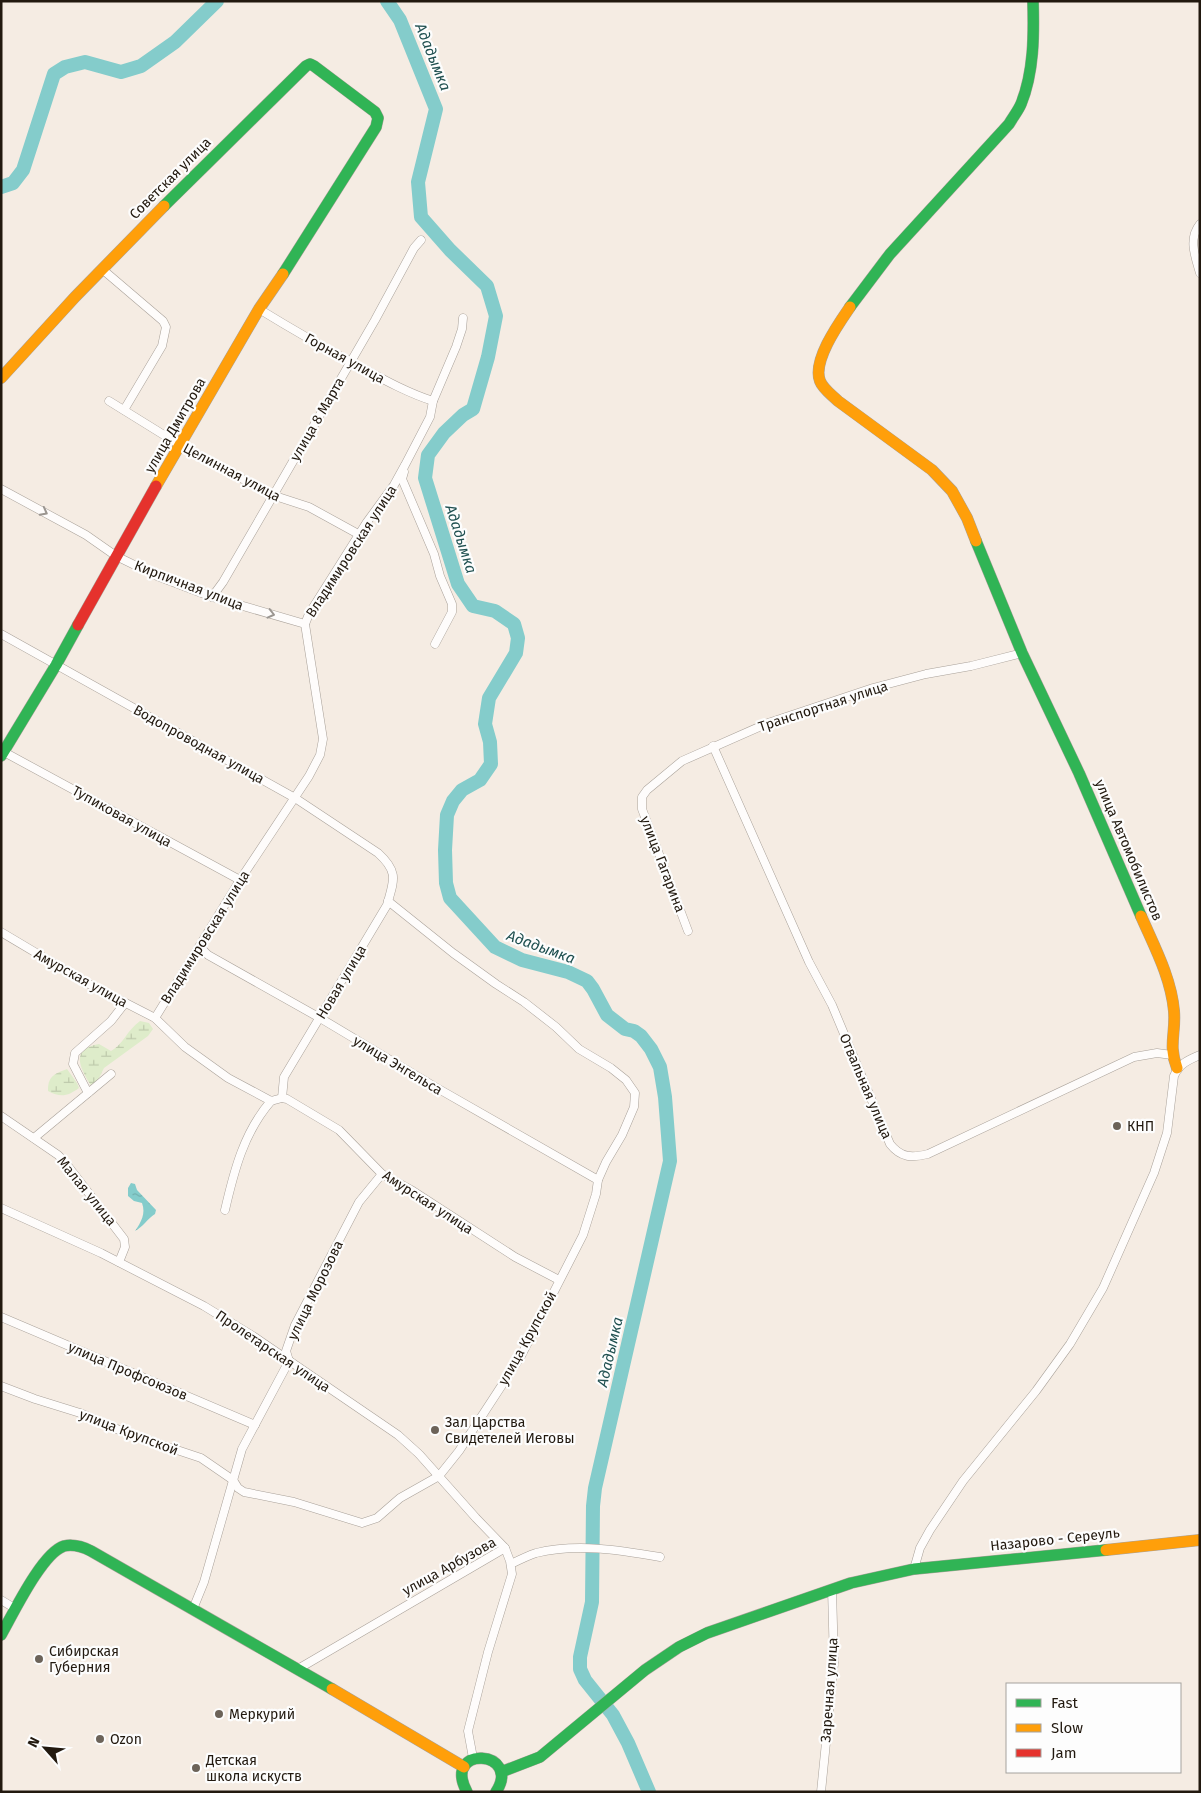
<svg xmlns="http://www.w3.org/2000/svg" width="1201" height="1793" viewBox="0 0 1201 1793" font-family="'Fira Sans',sans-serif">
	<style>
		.wetland { fill: url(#wetland-marsh) }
		.water { fill: url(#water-ripples) }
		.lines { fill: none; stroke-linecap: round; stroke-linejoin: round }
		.river { stroke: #84cccb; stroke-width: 14 }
		.street-casing { stroke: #a9a199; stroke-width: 9 }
		.fast-casing { stroke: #a9a199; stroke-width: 12 }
		.slow-casing { stroke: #a9a199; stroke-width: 12 }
		.jam-casing { stroke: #a9a199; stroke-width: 12 }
		.street { stroke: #fefcfb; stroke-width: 8 }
		.fast { stroke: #30b455; stroke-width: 11 }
		.slow { stroke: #ff9f0a; stroke-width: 11 }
		.jam { stroke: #e5322d; stroke-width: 11 }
		.oneway { stroke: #9b9691 }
		.poi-dot { fill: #6c6359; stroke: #fdfdfd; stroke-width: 2 }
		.labels { text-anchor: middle; stroke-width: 4.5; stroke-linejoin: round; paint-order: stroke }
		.street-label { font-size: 14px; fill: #22190f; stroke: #fdfdfd }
		.poi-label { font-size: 14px; fill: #22190f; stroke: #fdfdfd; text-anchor: start }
		.water-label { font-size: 15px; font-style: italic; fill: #205050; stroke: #fdfdfd }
	</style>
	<defs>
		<pattern id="wetland-marsh" width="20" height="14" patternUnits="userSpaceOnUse" patternTransform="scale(1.25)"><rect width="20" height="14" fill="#deecca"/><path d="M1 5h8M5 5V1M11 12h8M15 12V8" fill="none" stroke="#becaac"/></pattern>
		<pattern id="water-ripples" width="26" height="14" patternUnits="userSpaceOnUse" patternTransform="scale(1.25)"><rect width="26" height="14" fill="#84cccb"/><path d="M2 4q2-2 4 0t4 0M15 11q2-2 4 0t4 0" fill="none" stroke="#72afad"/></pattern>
	</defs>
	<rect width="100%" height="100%" fill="#f5ece3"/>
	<g class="wetland">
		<path d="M 140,1021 L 149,1023 L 153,1029 L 148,1036 L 104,1068 L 98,1080 L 91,1085 L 90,1084 C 79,1066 71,1049 99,1044 L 111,1051 C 123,1045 127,1030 140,1021 Z"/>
		<path d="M 67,1069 L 77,1083 L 79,1088 C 68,1096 61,1098 48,1091 C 48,1076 54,1074 67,1069 Z"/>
	</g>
	<path class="water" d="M 131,1183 L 135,1184 L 137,1190 L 156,1210 L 155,1214 C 147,1219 143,1227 135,1231 C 141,1222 146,1214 142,1203 L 134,1201 L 128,1196 L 128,1188 Z"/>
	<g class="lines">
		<g class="river">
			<polyline points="387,1 400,20 436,109 418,182 421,217 450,250 487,286 496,316 488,357 473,409 463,415 444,433 428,455 425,478 458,584 473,606 495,611 514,624 518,638 516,653 489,698 485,724 490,742 491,764 480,780 462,790 453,801 447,815 445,850 446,883 450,898 495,947 522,960 568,972 587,981 593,989 607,1015 625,1029 634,1031 641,1036 651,1049 660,1067 665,1097 670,1161 595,1488 593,1506 592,1602 580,1657 580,1669 585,1680 613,1715 628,1743 649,1792"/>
			<polyline points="1,187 13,183 23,170 54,74 65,67 85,62 121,72 141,66 175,42 217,1"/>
		</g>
		<g class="street-casing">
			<g id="street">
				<path d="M 1200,224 C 1188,239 1195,256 1200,273"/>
				<polyline points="102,269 163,321 166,327 162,346 124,410"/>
				<path d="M 259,309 C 290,328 321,346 353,363 C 379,377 405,392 433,401"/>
				<polyline points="109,401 180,445 272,495 309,507 360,535"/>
				<polyline points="404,472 402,479 434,554 440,576 452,604 452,612 435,644"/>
				<polyline points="1,489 86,535 116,556 157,576 212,597 305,624"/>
				<polyline points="212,597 223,582 375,320 414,248 421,240"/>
				<path d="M 1,634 L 295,798 L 378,853 C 399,872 394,880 387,905 L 284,1077 L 282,1098"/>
				<path d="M 713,746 L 809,962 L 832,1005 L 890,1144 C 901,1158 912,1158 928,1154 L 1134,1057 L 1157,1053 L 1172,1055"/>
				<polyline points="4,752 240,880"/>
				<polyline points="688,931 642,809 642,797 647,790 682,761 768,723 873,688 926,674 971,666 1022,653"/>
				<polyline points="1,932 85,982 155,1018 185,1047 228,1078 271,1101 282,1098 287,1099 339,1130 382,1174 413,1191 515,1257 559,1280"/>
				<polyline points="200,947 208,955 320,1018 437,1088 598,1180"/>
				<polyline points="155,1018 240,880 309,776 320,755 323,739 305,624 309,614 367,522 394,485 405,465 430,417 433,401 456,347 462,329 463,318"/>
				<polyline points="88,1093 73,1064 75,1053 111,1021 125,1003"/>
				<polyline points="1,1116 58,1155 64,1161 124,1239 125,1247 119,1262"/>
				<polyline points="34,1138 111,1074"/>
				<polyline points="1,1208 101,1253 204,1306 253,1336 398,1435 419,1454 476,1518 505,1548 510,1561 512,1574 488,1652 468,1731 473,1758"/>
				<path d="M 225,1210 C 234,1171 244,1132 271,1101"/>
				<polyline points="1,1317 255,1425"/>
				<polyline points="1,1386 35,1399 80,1413 126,1433 201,1458 233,1480 238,1488 244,1492 294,1502 362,1523 377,1518 400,1498 439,1476 459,1451 521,1356 583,1235 596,1194 598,1180 606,1162 622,1135 634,1107 635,1093 626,1080 611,1068 579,1049 556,1027 524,1002 496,984 453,953 388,901"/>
				<path d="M 511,1564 C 519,1560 527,1556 536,1553 C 577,1543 619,1550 660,1557"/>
				<path d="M 914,1569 L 920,1548 L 930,1530 L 963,1481 L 1036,1391 L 1070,1344 L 1103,1288 L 1154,1173 L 1167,1133 L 1174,1076 C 1179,1064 1188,1060 1200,1055"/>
				<polyline points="1,1600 16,1609"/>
				<polyline points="193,1609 204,1582 242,1449 289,1361 286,1351 295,1325 359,1202 382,1174"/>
				<polyline points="298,1669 505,1548"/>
				<polyline points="821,1792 834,1663 832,1589"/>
			</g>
		</g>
		<g class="fast-casing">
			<g id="fast">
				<polyline points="164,206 306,66 310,64 314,66 375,112 378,118 376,127 283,274"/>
				<path d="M 850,307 L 890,254 L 1009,124 C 1013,117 1018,111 1021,104 C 1034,72 1034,35 1033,1"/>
				<polyline points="976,541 1022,653 1079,773 1141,916"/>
				<polyline points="1,756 56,665 78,625"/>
				<path d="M 1,1635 C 13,1614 42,1553 64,1546 C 73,1544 83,1547 91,1551 L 332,1689"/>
				<polyline points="501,1772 540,1757 645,1670 679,1647 707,1633 851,1583 914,1569 1106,1550"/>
				<path d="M 467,1792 C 441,1744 523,1750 496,1792"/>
			</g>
		</g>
		<g class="slow-casing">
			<g id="slow">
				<path d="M 850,307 C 839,323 812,361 820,381 C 823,389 832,395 838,401 L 932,470 L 952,491 L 967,518 L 976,541"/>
				<polyline points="1,378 75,297 164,206"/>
				<polyline points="156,486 259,309 283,274"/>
				<path d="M 1141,916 C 1154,946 1171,977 1174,1011 C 1176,1033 1168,1045 1177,1068"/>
				<polyline points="1106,1550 1200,1540"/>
				<polyline points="332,1689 464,1767"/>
			</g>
		</g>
		<g class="jam-casing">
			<polyline id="jam" points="78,625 156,486"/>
		</g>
		<use href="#street" class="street"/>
		<use href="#fast" class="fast"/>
		<use href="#slow" class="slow"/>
		<use href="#jam" class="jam"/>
	</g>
	<defs><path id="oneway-chevron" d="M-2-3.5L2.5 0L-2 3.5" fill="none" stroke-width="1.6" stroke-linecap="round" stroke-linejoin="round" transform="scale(1.25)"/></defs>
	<g class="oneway">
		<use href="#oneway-chevron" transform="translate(44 512) rotate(28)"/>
		<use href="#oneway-chevron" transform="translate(271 614) rotate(14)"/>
	</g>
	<g class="poi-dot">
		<circle cx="1117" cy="1126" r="5"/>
		<circle cx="435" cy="1430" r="5"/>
		<circle cx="39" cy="1659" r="5"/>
		<circle cx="219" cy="1714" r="5"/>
		<circle cx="100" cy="1739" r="5"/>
		<circle cx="196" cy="1768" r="5"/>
	</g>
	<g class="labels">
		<g class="street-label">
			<text transform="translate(170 178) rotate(-45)" y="5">Советская улица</text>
			<text transform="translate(345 358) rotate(29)" y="5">Горная улица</text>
			<text transform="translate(317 419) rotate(-60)" y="5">улица 8 Марта</text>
			<text transform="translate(175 425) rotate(-60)" y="5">улица Дмитрова</text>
			<text transform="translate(232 472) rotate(28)" y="5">Целинная улица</text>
			<text transform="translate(351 551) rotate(-57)" y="5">Владимировская улица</text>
			<text transform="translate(189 585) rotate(21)" y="5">Кирпичная улица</text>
			<text transform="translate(823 706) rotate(-18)" y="5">Транспортная улица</text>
			<text transform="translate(199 744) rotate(29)" y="5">Водопроводная улица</text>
			<text transform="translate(122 816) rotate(29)" y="5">Тупиковая улица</text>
			<text transform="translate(1129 850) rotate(67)" y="5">улица Автомобилистов</text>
			<text transform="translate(663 864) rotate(69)" y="5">улица Гагарина</text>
			<text transform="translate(205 937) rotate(-58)" y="5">Владимировская улица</text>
			<text transform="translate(81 978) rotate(29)" y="5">Амурская улица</text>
			<text transform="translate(341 982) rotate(-59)" y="5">Новая улица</text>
			<text transform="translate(398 1065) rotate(31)" y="5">улица Энгельса</text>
			<text transform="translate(866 1086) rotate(67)" y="5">Отвальная улица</text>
			<text transform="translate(87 1191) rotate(51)" y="5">Малая улица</text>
			<text transform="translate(428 1202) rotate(33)" y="5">Амурская улица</text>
			<text transform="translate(315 1290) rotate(-64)" y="5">улица Морозова</text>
			<text transform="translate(527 1338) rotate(-61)" y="5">улица Крупской</text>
			<text transform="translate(273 1351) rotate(34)" y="5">Пролетарская улица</text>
			<text transform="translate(128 1371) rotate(23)" y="5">улица Профсоюзов</text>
			<text transform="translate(129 1432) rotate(21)" y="5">улица Крупской</text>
			<text transform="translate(1055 1539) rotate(-6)" y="5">Назарово - Сереуль</text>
			<text transform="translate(449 1566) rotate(-29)" y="5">улица Арбузова</text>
			<text transform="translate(829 1690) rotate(-86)" y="5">Заречная улица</text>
		</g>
		<g class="poi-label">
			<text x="1127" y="1131">КНП</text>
			<text x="445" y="1427">Зал Царства<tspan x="445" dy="16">Свидетелей Иеговы</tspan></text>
			<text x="49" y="1656">Сибирская<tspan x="49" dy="16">Губерния</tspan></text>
			<text x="229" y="1719">Меркурий</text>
			<text x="110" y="1744">Ozon</text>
			<text x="206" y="1765">Детская<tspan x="206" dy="16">школа искуств</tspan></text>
		</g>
		<g class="water-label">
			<text transform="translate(433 57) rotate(68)" y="5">Ададымка</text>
			<text transform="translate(461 539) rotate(72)" y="5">Ададымка</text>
			<text transform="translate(541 947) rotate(20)" y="5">Ададымка</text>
			<text transform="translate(610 1352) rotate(-77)" y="5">Ададымка</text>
		</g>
	</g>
	<rect width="1201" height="1793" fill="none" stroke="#22190f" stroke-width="5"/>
	<rect x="1006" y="1683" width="175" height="90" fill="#fdfdfd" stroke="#a5a29e"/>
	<rect x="1016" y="1699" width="25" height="8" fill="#30b455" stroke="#a5a29e"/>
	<text x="1051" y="1708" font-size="15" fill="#22190f">Fast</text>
	<rect x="1016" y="1724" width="25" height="8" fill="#ff9f0a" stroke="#a5a29e"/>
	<text x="1051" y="1733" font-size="15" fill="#22190f">Slow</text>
	<rect x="1016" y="1749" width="25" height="8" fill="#e5322d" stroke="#a5a29e"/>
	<text x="1051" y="1758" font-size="15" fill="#22190f">Jam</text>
	<g transform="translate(45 1748) rotate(297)" stroke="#fdfdfd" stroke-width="4" paint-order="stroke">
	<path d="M0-4L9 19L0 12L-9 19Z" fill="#22190f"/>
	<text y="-8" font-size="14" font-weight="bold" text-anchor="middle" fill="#22190f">N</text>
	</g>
</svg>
